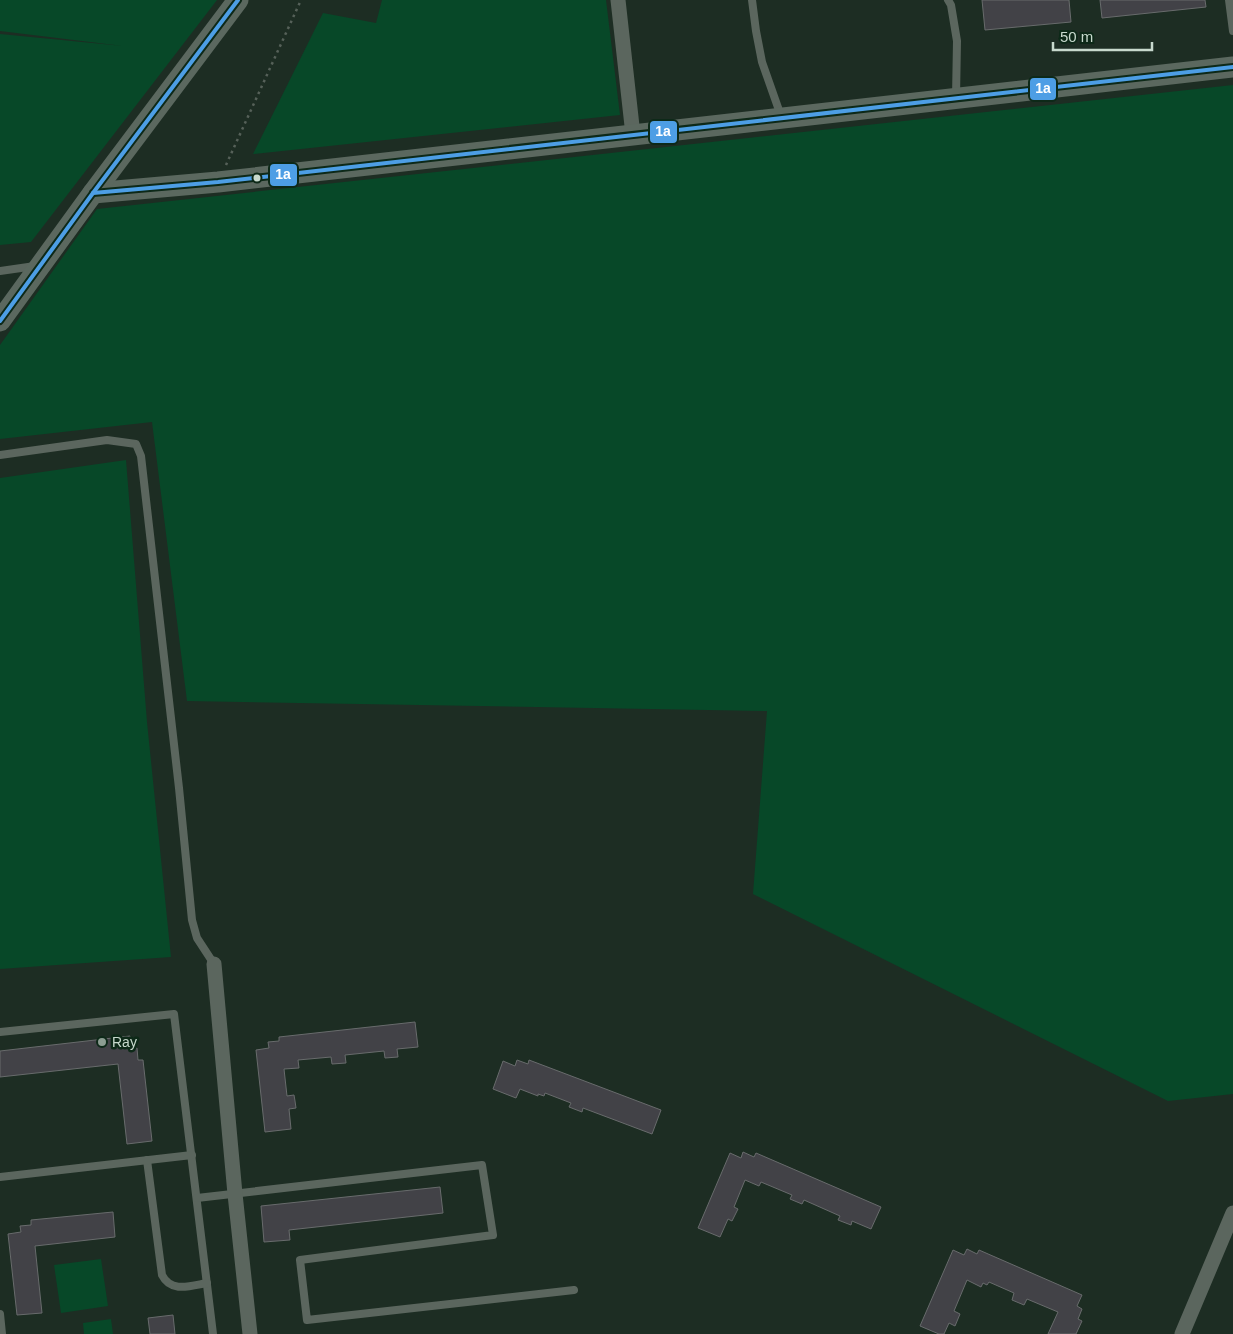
<svg xmlns="http://www.w3.org/2000/svg" width="1233" height="1334" viewBox="0 0 1233 1334" font-family="Helvetica,sans-serif">
	<style>
		.green { fill: #074828 }
		.building { fill: #424247; stroke: #686b6c }
		.lines { fill: none; stroke-linecap: round; stroke-linejoin: round }
		.path { stroke: #566159; stroke-width: 2.5; stroke-dasharray: 2.5 4; stroke-linecap: butt }
		.lane { stroke: #5b665e; stroke-width: 8 }
		.street { stroke: #5b665e; stroke-width: 15 }
		.secondary { stroke: #5b685f; stroke-width: 21 }
		.bus-1-casing { stroke: #0d2918; stroke-width: 8 }
		.bus-1 { stroke: #4d9ee5; stroke-width: 4 }
		.bus-dot { fill: #c8d9cd; stroke: #0d2918; stroke-width: 2 }
		.poi-dot { fill: #8c9d92; stroke: #0d2918; stroke-width: 2 }
		.labels { text-anchor: middle; stroke-width: 5; stroke-linejoin: round; paint-order: stroke }
		.poi-label { font-size: 14px; fill: #c8d9cd; stroke: #0d2918; text-anchor: start }
		.line-badge { stroke: #0d2918; stroke-width: 2 }
		.badge-label { font-size: 14px; text-anchor: middle; font-weight: bold; fill: #fff }
	</style>
	<rect width="100%" height="100%" fill="#1d2d23"/>
	<g class="green">
		<polygon points="0,0 217,0 31,242 0,245 0,34 123,46 0,31"/>
		<polygon points="382,0 606,0 620,115 253,154 323,13 376,23"/>
		<polygon points="1233,85 1233,1094 1168,1101 753,894 767,711 187,701 152,422 0,439 0,345 97,209"/>
		<polygon points="126,460 147,722 171,957 0,969 0,478"/>
		<polygon points="101,1259 108,1306 61,1313 54,1265"/>
		<polygon points="111,1319 113,1334 84,1334 83,1323"/>
	</g>
	<g class="building">
		<polygon points="982,0 1069,0 1071,22 985,30"/>
		<polygon points="1100,0 1205,0 1206,7 1102,18"/>
		<polygon points="415,1022 418,1047 397,1049 398,1057 385,1058 384,1051 345,1055 346,1063 332,1064 331,1057 298,1060 299,1068 284,1069 287,1096 294,1095 295,1101 296,1108 289,1109 291,1129 265,1132 256,1050 269,1048 268,1042 279,1041 279,1037"/>
		<polygon points="130,1036 132,1049 137,1048 138,1060 143,1060 152,1141 127,1144 118,1064 0,1077 0,1051"/>
		<polygon points="517,1060 528,1064 529,1060 661,1110 652,1134 583,1108 582,1112 569,1107 571,1103 545,1093 544,1096 538,1094 538,1096 520,1089 516,1098 493,1089 503,1061 515,1066"/>
		<polygon points="743,1152 754,1157 756,1153 881,1207 871,1229 852,1221 851,1225 838,1220 840,1216 804,1200 802,1204 790,1199 792,1195 761,1182 759,1186 745,1180 734,1207 738,1209 732,1221 728,1219 720,1237 698,1228 730,1153 741,1158"/>
		<polygon points="440,1187 443,1213 289,1230 290,1240 264,1242 261,1206"/>
		<polygon points="113,1212 115,1237 35,1246 42,1313 17,1315 8,1234 21,1232 20,1226 31,1225 31,1220"/>
		<polygon points="967,1249 977,1254 979,1250 1082,1295 1077,1306 1082,1309 1078,1319 1082,1321 1076,1334 1048,1334 1058,1312 1027,1299 1024,1305 1012,1300 1014,1293 989,1282 987,1285 983,1283 981,1287 967,1280 954,1311 960,1314 955,1326 949,1323 944,1334 939,1334 920,1326 953,1250 964,1255"/>
		<polygon points="173,1315 175,1334 150,1334 148,1318"/>
	</g>
	<g class="lines">
		<polyline class="path" points="226,165 301,0"/>
		<g class="lane">
			<polyline points="752,0 756,31 762,62 781,116"/>
			<polyline points="948,0 951,5 957,41 956,97"/>
			<polyline points="1229,0 1233,31"/>
			<polyline points="0,271 35,266"/>
			<polyline points="0,455 107,440 136,444 141,456 179,788 192,920 197,938 214,964"/>
			<polyline points="0,1032 174,1014 213,1334"/>
			<path d="M 147,1160 L 162,1275 C 171,1293 190,1286 207,1283"/>
			<polyline points="0,1177 192,1155"/>
			<polyline points="197,1198 482,1165 493,1235 300,1260 307,1320 574,1290"/>
			<polyline points="0,1314 2,1334"/>
		</g>
		<g class="street">
			<polyline points="618,0 633,135"/>
			<polyline points="214,964 235,1194 250,1334"/>
			<polyline points="1182,1334 1233,1213"/>
		</g>
		<g class="secondary">
			<polyline points="93,193 218,182 1233,67"/>
			<polyline points="0,321 93,193 238,0"/>
		</g>
		<g class="bus-1-casing">
			<g id="bus-1">
				<polyline points="93,193 218,182 1233,67"/>
				<polyline points="0,321 93,193 238,0"/>
			</g>
		</g>
		<use href="#bus-1" class="bus-1"/>
	</g>
	<circle class="bus-dot" cx="257" cy="178" r="4.5"/>
	<circle class="poi-dot" cx="102" cy="1042" r="5"/>
	<g class="labels">
		<g class="poi-label">
			<text x="112" y="1047">Ray</text>
		</g>
	</g>
	<g class="line-badge">
		<rect x="1029" y="77" width="28" height="24" rx="5" fill="#4d9ee5"/>
		<rect x="649" y="120" width="29" height="24" rx="5" fill="#4d9ee5"/>
		<rect x="269" y="163" width="29" height="24" rx="5" fill="#4d9ee5"/>
	</g>
	<g class="badge-label">
		<text x="1043" y="93">1a</text>
		<text x="663" y="136">1a</text>
		<text x="283" y="179">1a</text>
	</g>
	<path d="M1053 42v8h99v-8" fill="none" stroke="#c8d9cd" stroke-width="2.5"/>
	<text x="1060" y="42" font-size="15" fill="#c8d9cd" stroke="#0d2918" stroke-width="4" paint-order="stroke">50 m</text>
</svg>
